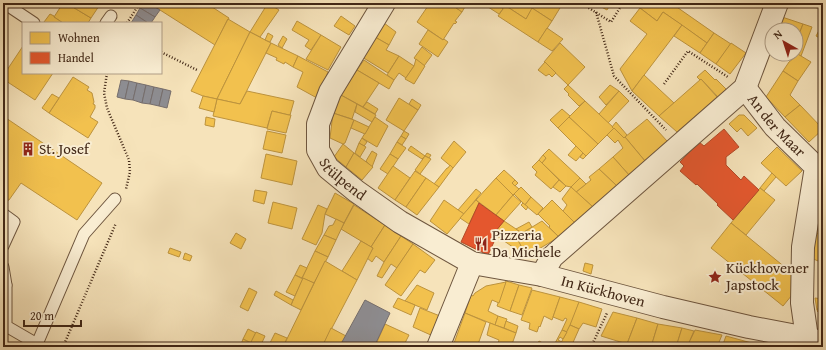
<svg xmlns="http://www.w3.org/2000/svg" width="826" height="350" viewBox="0 0 826 350" font-family="'Gentium Book Plus',serif">
	<style>
		.homes { fill: #f2c14e; stroke: #bd933d }
		.shops { fill: #e4572e; stroke: #b34927 }
		.industry { fill: #8d8d92; stroke: #766e6d }
		.lines { fill: none; stroke-linecap: round; stroke-linejoin: round }
		.service-casing { stroke: #6e563f; stroke-width: 13 }
		.minor-casing { stroke: #6e563f; stroke-width: 24 }
		.path { stroke: #412716; stroke-width: 2.5; stroke-dasharray: 1 2; stroke-linecap: butt }
		.service { stroke: #f9edd2; stroke-width: 11 }
		.minor { stroke: #f9edd2; stroke-width: 22 }
		.labels { text-anchor: middle; stroke-width: 4; stroke-linejoin: round; paint-order: stroke }
		.street-label { font-size: 15px; fill: #412716; stroke: #f9edd2 }
		.poi-label { font-size: 15px; fill: #412716; stroke: #f9edd2; text-anchor: start }
	</style>
	<rect width="100%" height="100%" fill="#f6e3ba"/>
	<filter id="stains"><feTurbulence type="fractalNoise" baseFrequency=".005" numOctaves="4"/><feColorMatrix values="0 0 0 0 .2 0 0 0 0 .09 0 0 0 0 .02 0 0 0 .5 -.17"/></filter>
	<radialGradient id="worn" r=".72"><stop offset=".6" stop-color="#630" stop-opacity="0"/><stop offset="1" stop-color="#630" stop-opacity=".3"/></radialGradient>
	<g class="homes">
		<polygon points="63,3 66,3 91,18 88,23 63,23 54,17"/>
		<polygon points="66,3 101,3 91,18"/>
		<polygon points="101,3 109,3 106,7 100,4"/>
		<polygon points="149,3 206,3 229,18 228,20 228,19 215,45"/>
		<polygon points="268,3 279,10 260,37 250,32"/>
		<polygon points="359,3 370,3 367,8"/>
		<polygon points="430,3 449,3 462,12 455,21 457,22 455,24 454,23 443,40 417,22"/>
		<polygon points="449,3 467,3 462,12"/>
		<polygon points="486,3 499,3 502,5 503,9 499,14 485,5"/>
		<polygon points="508,3 536,3 526,19 506,6"/>
		<polygon points="536,3 563,3 552,21 532,8"/>
		<polygon points="594,3 611,3 607,10"/>
		<polygon points="644,3 671,3 714,33 707,43 663,12 657,21 640,8"/>
		<polygon points="502,5 506,6 526,19 532,8 552,21 538,42 498,16 503,9"/>
		<polygon points="640,8 657,21 663,12 682,25 632,91 620,69 647,34 630,21"/>
		<polygon points="50,14 54,16 54,17 63,23 46,23 44,22"/>
		<polygon points="341,16 355,26 349,35 334,26"/>
		<polygon points="782,17 803,24 796,42 796,30 777,30"/>
		<polygon points="228,19 250,32 217,99 203,96 191,91"/>
		<polygon points="297,21 321,35 311,50 305,46 309,40 292,30"/>
		<polygon points="384,23 396,32 389,45 375,37"/>
		<polygon points="823,23 823,40 816,36"/>
		<polygon points="803,24 812,27 801,56 796,54 796,42"/>
		<polygon points="682,25 707,43 700,53 674,36"/>
		<polygon points="547,28 563,39 552,51 538,42"/>
		<polygon points="428,30 443,40 444,39 448,42 438,57 419,44"/>
		<polygon points="250,32 271,43 240,104 217,99"/>
		<polygon points="268,33 273,36 270,42 265,40"/>
		<polygon points="714,33 731,44 716,64 700,53"/>
		<polygon points="321,35 341,47 328,70 306,59"/>
		<polygon points="283,36 287,39 282,48 278,45"/>
		<polygon points="375,37 389,45 386,50 399,56 388,73 362,57"/>
		<polygon points="271,43 298,56 293,67 285,62 284,64 276,60 277,58 266,53"/>
		<polygon points="560,43 585,67 568,85 544,62"/>
		<polygon points="731,43 746,53 730,74 716,64"/>
		<polygon points="23,46 23,73 53,73 35,100 3,79 3,76"/>
		<polygon points="422,47 432,55 424,66 414,58"/>
		<polygon points="796,53 811,62 798,81 783,71 789,62 794,58"/>
		<polygon points="298,56 328,72 317,98 297,87 303,72 293,67"/>
		<polygon points="399,56 414,66 406,78 399,73 394,80 387,75"/>
		<polygon points="416,59 425,66 414,84 405,79 414,66"/>
		<polygon points="364,60 394,80 389,89 357,70"/>
		<polygon points="545,62 556,73 552,77 549,74 546,76 538,70"/>
		<polygon points="357,70 379,83 363,107 341,95"/>
		<polygon points="705,70 715,80 716,79 726,89 718,97 701,79 700,80 697,77"/>
		<polygon points="783,71 798,81 790,95 800,105 785,117 766,97"/>
		<polygon points="644,75 674,103 659,116 632,91"/>
		<polygon points="73,77 89,87 87,90 92,93 94,102 93,104 95,105 95,108 90,117 98,122 88,138 49,113"/>
		<polygon points="701,79 717,97 677,132 659,116"/>
		<polygon points="568,85 585,101 579,106 568,95 569,94 564,89"/>
		<polygon points="610,85 619,91 606,105 599,97"/>
		<polygon points="247,91 294,101 290,115 289,115 272,111 267,128 213,116 217,99 240,104"/>
		<polygon points="619,91 629,101 608,123 599,114"/>
		<polygon points="52,94 59,98 49,113 42,108"/>
		<polygon points="339,94 357,104 352,119 333,113"/>
		<polygon points="203,96 217,99 214,112 199,108"/>
		<polygon points="399,98 418,110 404,131 386,120"/>
		<polygon points="412,99 421,105 418,110 409,104"/>
		<polygon points="585,101 614,128 598,144 569,117"/>
		<polygon points="367,102 378,109 375,114 363,107"/>
		<polygon points="357,104 376,115 372,122 355,112"/>
		<polygon points="800,105 823,129 809,142 785,117"/>
		<polygon points="562,109 570,116 558,128 550,120"/>
		<polygon points="272,111 289,115 291,115 286,133 267,129"/>
		<polygon points="333,113 354,120 345,143 343,144 330,138"/>
		<polygon points="739,115 744,115 757,128 748,136 741,128 737,132 729,124"/>
		<polygon points="3,116 102,183 77,220 21,183 9,200 3,202"/>
		<polygon points="206,117 215,119 214,127 205,125"/>
		<polygon points="375,117 388,126 377,147 362,138"/>
		<polygon points="569,117 598,144 586,156 558,128"/>
		<polygon points="647,119 667,141 645,161 625,137"/>
		<polygon points="354,120 369,127 365,134 351,128"/>
		<polygon points="616,122 627,135 624,138 612,127"/>
		<polygon points="614,128 624,138 625,137 645,161 629,175 613,157 623,148 618,140 615,143 607,135"/>
		<polygon points="267,131 286,135 282,153 263,149"/>
		<polygon points="404,131 409,134 406,139 401,136"/>
		<polygon points="401,136 406,139 402,145 397,142"/>
		<polygon points="362,138 367,142 364,146 359,143"/>
		<polygon points="454,141 466,152 453,168 441,158"/>
		<polygon points="397,142 406,148 398,159 390,154"/>
		<polygon points="359,143 366,147 360,157 355,153"/>
		<polygon points="343,144 354,153 346,167 334,157"/>
		<polygon points="411,146 425,156 422,159 408,150"/>
		<polygon points="576,146 583,153 576,161 568,155"/>
		<polygon points="777,147 802,171 786,186 761,163"/>
		<polygon points="549,149 580,178 571,187 566,186 542,163 546,158 543,155"/>
		<polygon points="372,151 377,154 372,167 366,161"/>
		<polygon points="354,153 373,167 362,180 346,167"/>
		<polygon points="427,153 431,155 429,158 425,156"/>
		<polygon points="583,153 586,156 583,159 580,157"/>
		<polygon points="266,154 297,161 292,185 261,178"/>
		<polygon points="390,154 398,159 388,174 380,169"/>
		<polygon points="543,155 546,158 542,163 539,160"/>
		<polygon points="425,156 431,159 420,174 415,170"/>
		<polygon points="613,157 629,175 617,186 599,169"/>
		<polygon points="539,160 559,180 551,189 535,175 537,172 532,167"/>
		<polygon points="450,165 453,168 439,187 434,184 447,168 448,168"/>
		<polygon points="393,166 410,178 395,200 378,188"/>
		<polygon points="599,169 617,186 593,207 576,192 591,180 589,177"/>
		<polygon points="504,170 515,180 512,183 519,189 513,195 496,178"/>
		<polygon points="415,171 426,178 406,207 395,200"/>
		<polygon points="772,173 776,177 764,191 760,188"/>
		<polygon points="426,178 439,187 417,215 406,207"/>
		<polygon points="496,178 513,195 496,215 476,200"/>
		<polygon points="580,178 586,184 576,192 571,187"/>
		<polygon points="515,180 518,183 515,186 512,183"/>
		<polygon points="559,180 566,186 560,192 553,187"/>
		<polygon points="521,187 531,197 525,205 514,194"/>
		<polygon points="571,187 593,207 575,223 563,211 567,205 562,199"/>
		<polygon points="760,188 775,200 746,235 731,223"/>
		<polygon points="476,189 481,193 464,214 458,210"/>
		<polygon points="255,190 267,192 264,204 253,201"/>
		<polygon points="335,193 354,204 344,223 325,214"/>
		<polygon points="513,195 521,202 504,221 496,215"/>
		<polygon points="531,197 543,208 537,215 525,205"/>
		<polygon points="444,200 464,214 447,234 430,221"/>
		<polygon points="476,200 479,203 469,224 460,218"/>
		<polygon points="552,200 575,223 559,237 549,227 550,226 538,214"/>
		<polygon points="273,202 297,208 292,229 268,223"/>
		<polygon points="523,203 528,207 526,210 521,205"/>
		<polygon points="318,205 327,209 325,214 322,233 316,245 302,239"/>
		<polygon points="354,205 385,225 371,247 341,229"/>
		<polygon points="821,207 823,208 823,235 815,233"/>
		<polygon points="336,219 344,223 336,240 324,235 329,226 333,225"/>
		<polygon points="504,221 522,233 516,237 521,245 517,250 497,236 498,233 495,232"/>
		<polygon points="542,221 559,237 527,256 516,237"/>
		<polygon points="529,222 532,227 522,233 516,229"/>
		<polygon points="731,223 792,273 792,295 783,306 711,248"/>
		<polygon points="385,225 401,236 384,262 376,256 372,262 367,258 373,248 371,247"/>
		<polygon points="236,233 246,239 241,249 230,243"/>
		<polygon points="815,233 823,235 823,263 811,258"/>
		<polygon points="324,235 336,240 328,257 315,251"/>
		<polygon points="401,236 413,244 397,268 391,264 382,278 377,276 384,262"/>
		<polygon points="361,241 373,248 357,280 342,271"/>
		<polygon points="413,244 435,260 425,273 420,270 401,296 385,285"/>
		<polygon points="170,248 181,252 179,257 168,253"/>
		<polygon points="315,251 328,257 314,283 302,278"/>
		<polygon points="185,253 192,256 190,261 183,259"/>
		<polygon points="325,261 357,280 322,347 283,347"/>
		<polygon points="585,263 593,265 591,274 583,271"/>
		<polygon points="300,265 307,268 302,278 295,275"/>
		<polygon points="295,275 303,279 295,296 286,292"/>
		<polygon points="303,278 314,283 301,310 291,305"/>
		<polygon points="506,281 519,285 510,311 497,306"/>
		<polygon points="506,282 499,303 492,300 488,311 498,316 495,325 465,313 471,295 473,296 475,293 486,286"/>
		<polygon points="417,285 434,293 427,310 405,301"/>
		<polygon points="519,285 532,288 522,315 510,311"/>
		<polygon points="249,288 257,292 248,311 240,307"/>
		<polygon points="532,290 560,297 552,320 544,316 540,327 539,326 537,332 529,329 530,323 521,320"/>
		<polygon points="276,291 293,300 291,305 274,295"/>
		<polygon points="560,297 579,302 573,320 567,332 562,330 567,319 565,318 563,321 553,317"/>
		<polygon points="398,298 415,305 411,315 393,307"/>
		<polygon points="815,298 823,299 823,300 817,310"/>
		<polygon points="823,300 823,316 817,311"/>
		<polygon points="579,302 602,309 596,327 583,323 579,329 570,325"/>
		<polygon points="420,308 440,316 433,336 413,327"/>
		<polygon points="613,312 637,318 627,344 601,336"/>
		<polygon points="465,313 486,322 477,347 456,347 453,346"/>
		<polygon points="498,316 507,319 504,328 495,325"/>
		<polygon points="637,318 658,324 651,347 640,347 627,344"/>
		<polygon points="506,321 518,326 516,333 504,328"/>
		<polygon points="490,323 516,333 511,347 497,347 499,340 487,335"/>
		<polygon points="385,324 409,335 403,347 390,347 377,342"/>
		<polygon points="658,324 682,328 676,347 651,347"/>
		<polygon points="570,325 579,329 571,347 559,347"/>
		<polygon points="331,328 346,336 342,342 340,347 322,347"/>
		<polygon points="682,328 694,331 687,347 676,347"/>
		<polygon points="248,329 256,333 251,343 243,339"/>
		<polygon points="562,330 567,332 563,339 560,337 558,340 562,342 559,347 553,347"/>
		<polygon points="695,330 722,335 717,347 687,347"/>
		<polygon points="256,332 265,336 260,347 251,347 249,346"/>
		<polygon points="275,333 287,338 283,347 268,347"/>
		<polygon points="726,336 759,345 758,347 722,347"/>
		<polygon points="243,339 251,343 249,347 240,347"/>
		<polygon points="539,341 550,347 536,347"/>
	</g>
	<g class="shops">
		<polygon points="724,129 739,147 726,157 726,165 741,180 744,176 759,190 733,220 717,205 718,204 697,184 696,185 680,171 684,166 680,162 699,142 704,146"/>
		<polygon points="479,203 504,221 495,232 498,233 488,255 461,242"/>
	</g>
	<g class="industry">
		<polygon points="143,3 148,3 160,10 155,17 140,8"/>
		<polygon points="140,8 155,17 151,23 148,23 136,15"/>
		<polygon points="136,15 148,23 131,23"/>
		<polygon points="121,80 129,81 125,99 117,97"/>
		<polygon points="129,81 137,83 133,100 125,99"/>
		<polygon points="137,83 146,85 142,103 133,100"/>
		<polygon points="146,85 154,87 150,104 142,103"/>
		<polygon points="154,87 163,89 159,106 150,104"/>
		<polygon points="163,89 171,91 167,108 159,106"/>
		<polygon points="365,300 390,313 374,347 354,347 342,342"/>
	</g>
	<g class="lines">
		<g class="service-casing">
			<g id="service">
				<polyline points="4,3 34,23"/>
				<polyline points="106,23 111,16"/>
				<polyline points="3,214 14,222 3,246"/>
				<polyline points="3,267 6,285"/>
				<polyline points="3,283 6,285 6,326 37,344 37,347"/>
				<polyline points="37,344 84,234 115,199"/>
			</g>
		</g>
		<g class="minor-casing">
			<g id="minor">
				<path id="s1" d="M 384,3 L 330,92 L 318,124 L 318,150 L 328,168 L 356,191 L 400,222 L 472,263 L 542,275 L 663,307 L 749,327 L 807,338 L 823,343"/>
				<path id="s2" d="M 745,88 L 775,127 L 816,167 L 803,247 L 802,303 L 807,338"/>
				<polyline points="542,275 552,257 745,88 777,3"/>
				<polyline points="438,347 472,263"/>
			</g>
		</g>
		<g class="path">
			<polyline points="581,3 611,22 623,3"/>
			<polyline points="808,3 823,10"/>
			<polyline points="596,12 614,76 666,130"/>
			<polyline points="127,23 140,3"/>
			<polyline points="161,52 197,70"/>
			<polyline points="107,73 104,93 107,108 129,160 130,172 126,189"/>
			<polyline points="664,84 688,51 728,77"/>
			<polyline points="63,347 116,223"/>
			<polyline points="591,347 607,313"/>
		</g>
		<use href="#service" class="service"/>
		<use href="#minor" class="minor"/>
	</g>
	<defs>
		<g id="building-bare" transform="scale(1.08)"><path d="M-4-6H4V6H1V3H-1V6H-4ZM-2.5-4.3h1.7v1.8h-1.7ZM.8-4.3h1.7v1.8H.8ZM-2.5-1h1.7V.8h-1.7ZM.8-1h1.7V.8H.8Z" fill="#8f2418" stroke="#f9edd2" stroke-width="2.5" paint-order="stroke"/></g>
		<g id="restaurant-bare" transform="scale(1.08)"><path d="M-5-6h1v4h1v-4h1v4h1v-4h1v5L-1.5 .5V6h-2V.5L-5-1ZM5-6V6H3V1.5H1.5Q1.5-4 5-6Z" fill="#8f2418" stroke="#f9edd2" stroke-width="2.5" paint-order="stroke"/></g>
		<g id="sight-bare" transform="scale(1.08)"><path d="M0-6L1.8-2.2L6-1.7L2.9 1.2L3.7 5.4L0 3.3L-3.7 5.4L-2.9 1.2L-6-1.7L-1.8-2.2Z" fill="#8f2418" stroke="#f9edd2" stroke-width="2.5" paint-order="stroke"/></g>
	</defs>
	<g fill-rule="evenodd">
		<use href="#building-bare" x="28" y="149"/>
		<use href="#restaurant-bare" x="481" y="244"/>
		<use href="#sight-bare" x="715" y="277"/>
	</g>
	<g class="labels">
		<g class="street-label">
			<text dy="5" stroke="none"><textPath href="#s2" startOffset="49">An der Maar</textPath></text>
			<text dy="5" stroke="none"><textPath href="#s1" startOffset="203">Stülpend</textPath></text>
			<text dy="5" stroke="none"><textPath href="#s1" startOffset="492">In Kückhoven</textPath></text>
		</g>
		<g class="poi-label">
			<text x="39" y="154">St. Josef</text>
			<text x="492" y="240">Pizzeria<tspan x="492" dy="17">Da Michele</tspan></text>
			<text x="726" y="273">Kückhovener<tspan x="726" dy="17">Japstock</tspan></text>
		</g>
	</g>
	<rect width="826" height="350" fill="none" stroke="#f6e3ba" stroke-width="16"/>
	<rect x="4" y="4" width="818" height="342" fill="none" stroke="#412716" stroke-width="2"/>
	<rect x="8" y="8" width="810" height="334" fill="none" stroke="#412716"/>
	<rect x="22" y="22" width="140" height="52" fill="#f9edd2" stroke="#af9e87"/>
	<rect x="30" y="32" width="20" height="12" fill="#f2c14e" stroke="#af9e87"/>
	<text x="58" y="42" font-size="12" fill="#412716">Wohnen</text>
	<rect x="30" y="52" width="20" height="12" fill="#e4572e" stroke="#af9e87"/>
	<text x="58" y="62" font-size="12" fill="#412716">Handel</text>
	<g transform="translate(784 42) rotate(321)"><circle r="19" fill="#f9edd2" stroke="#af9e87"/>
	<path d="M0-3L7 15L0 10L-7 15Z" fill="#8f2418"/>
	<text y="-6" font-size="11" font-weight="bold" text-anchor="middle" fill="#412716">N</text>
	</g>
	<path d="M24 320v6h57v-6" fill="none" stroke="#412716" stroke-width="2"/>
	<text x="30" y="320" font-size="12" fill="#412716" stroke="#f9edd2" stroke-width="3" paint-order="stroke">20 m</text>
	<rect width="100%" height="100%" filter="url(#stains)"/>
	<rect width="100%" height="100%" fill="url(#worn)"/>
</svg>
